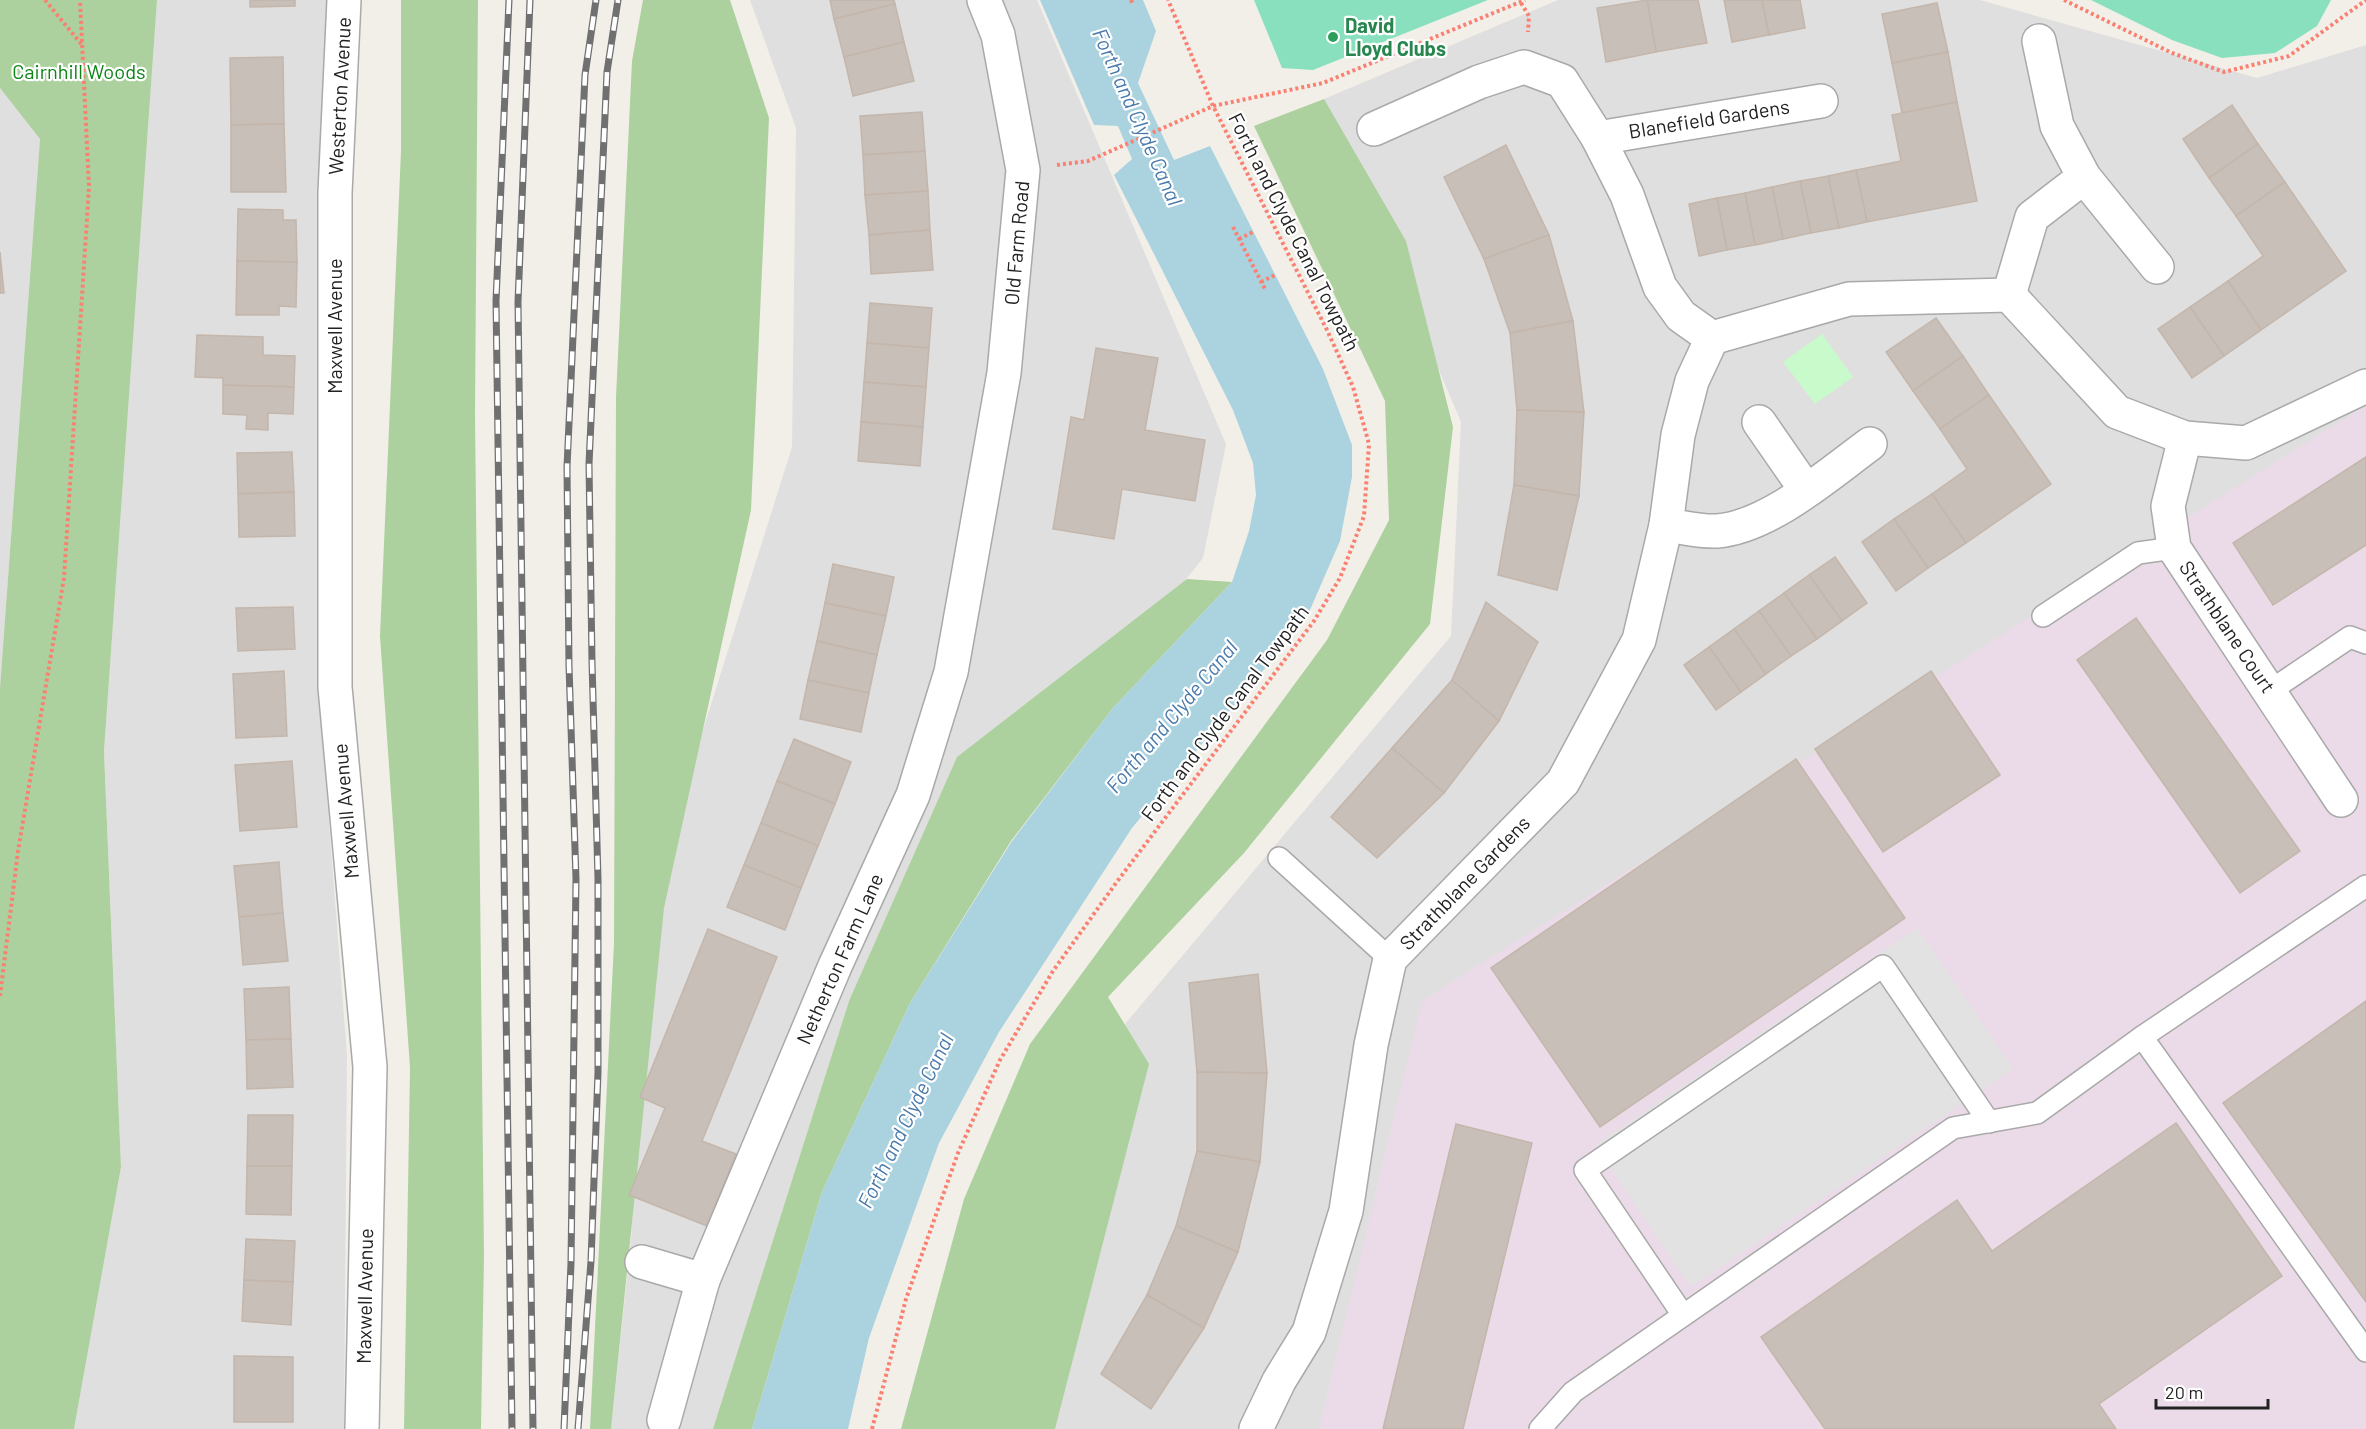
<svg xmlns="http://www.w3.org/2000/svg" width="2366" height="1429" viewBox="0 0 2366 1429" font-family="Barlow,sans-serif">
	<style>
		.residential { fill: #e0dfdf }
		.industrial { fill: #ebdbe8 }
		.forest { fill: #add19e }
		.park { fill: #c8facc }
		.pitch { fill: #88e0be }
		.parking { fill: #e2e2e2 }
		.water { fill: #aad3df }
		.building { fill: #c7bfb8; stroke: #c4b6ab; stroke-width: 1.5 }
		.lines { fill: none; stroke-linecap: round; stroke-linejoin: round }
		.service-casing { stroke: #a9a9a9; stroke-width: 24 }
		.minor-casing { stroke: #a9a9a9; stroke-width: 36 }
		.tertiary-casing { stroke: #a9a9a9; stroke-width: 36 }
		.path { stroke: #fa8072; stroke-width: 4; stroke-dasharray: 3 3; stroke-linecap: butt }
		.service { stroke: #fff; stroke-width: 21 }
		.minor { stroke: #fff; stroke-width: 33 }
		.tertiary { stroke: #fff; stroke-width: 33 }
		.rail-casing { stroke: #707070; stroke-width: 7 }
		.rail { stroke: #fff; stroke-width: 4.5; stroke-dasharray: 14; stroke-linecap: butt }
		.leisure-dot { fill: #2e9e5b; stroke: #fff; stroke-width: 2 }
		.labels { text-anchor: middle; stroke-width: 4.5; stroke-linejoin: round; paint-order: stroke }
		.leisure-label { font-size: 20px; font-weight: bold; fill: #27864d; stroke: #fff; text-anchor: start }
		.park-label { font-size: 20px; fill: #0c8416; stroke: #fff }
		.street-label { font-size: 20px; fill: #222; stroke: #fff }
		.water-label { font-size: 21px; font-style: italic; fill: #4a7aab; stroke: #fff }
	</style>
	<rect width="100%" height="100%" fill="#f2efe9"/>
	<g class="residential">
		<polygon points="157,0 329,0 318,681 347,1055 344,1429 74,1429 121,1167 104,751"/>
		<polygon points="750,0 1037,0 1226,444 1203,558 849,1001 714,1429 611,1429 631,1239 653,889 792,447 796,128"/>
		<polygon points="1558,0 1980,0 2257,78 2366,45 2366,1429 1018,1429 1115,1036 1451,636 1461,422 1324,99"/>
		<polygon points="0,88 40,139 0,688"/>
	</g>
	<polygon class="industrial" points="2366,405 2366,1429 1319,1429 1422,1001"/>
	<g class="forest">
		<polygon points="0,0 157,0 104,751 121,1167 74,1429 0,1429 0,688 40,139 0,88"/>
		<polygon points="401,0 478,0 475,415 484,1256 481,1429 404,1429 410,1068 380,636 401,151"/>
		<polygon points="643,0 730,0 769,118 751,510 664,908 611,1429 590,1429 614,943 616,397 632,61"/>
		<polygon points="1324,99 1406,241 1453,427 1430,624 1244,853 1108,997 1149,1064 1055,1429 901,1429 964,1199 1030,1044 1327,640 1389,520 1385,401 1254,126"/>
		<polygon points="1187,579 1232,582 1113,708 1011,841 910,1003 822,1192 752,1429 713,1429 849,1001 957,757"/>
	</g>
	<polygon class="park" points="1822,334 1853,377 1815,404 1783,362"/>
	<g class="pitch">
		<polygon points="1254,0 1488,0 1313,70 1282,68"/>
		<polygon points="2091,0 2331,0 2317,26 2275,53 2222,58 2172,40"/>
	</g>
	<polygon class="parking" points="1917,928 2013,1069 1691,1287 1595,1145"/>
	<polygon class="water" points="1040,0 1143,0 1156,31 1138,83 1174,160 1210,146 1323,369 1352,445 1352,477 1340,541 1306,619 1132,828 999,1032 939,1143 869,1338 848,1429 752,1429 822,1192 910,1003 1012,841 1113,708 1232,582 1249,531 1256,495 1253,463 1233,410 1114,175 1132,159 1118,126 1094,125"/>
	<g class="building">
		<polygon points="250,0 295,0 295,6 250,7"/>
		<polygon points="830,0 894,0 895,4 834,19"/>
		<polygon points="1647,0 1698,0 1707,43 1656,52"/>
		<polygon points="1647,0 1656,52 1606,62 1597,8"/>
		<polygon points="1724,0 1762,0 1769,35 1732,42"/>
		<polygon points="1762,0 1800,0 1805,28 1769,35"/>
		<polygon points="1937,3 1948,52 1892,63 1882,14"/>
		<polygon points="895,4 904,42 844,57 834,19"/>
		<polygon points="904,42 914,81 853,96 844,57"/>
		<polygon points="1948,52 1957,102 1902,113 1892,63"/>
		<polygon points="283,57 284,124 231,125 230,58"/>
		<polygon points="1957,102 1977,201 1867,222 1856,170 1901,161 1892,115"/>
		<polygon points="2232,105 2258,144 2209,178 2183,139"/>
		<polygon points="922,112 925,151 863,155 860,116"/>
		<polygon points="284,124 286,192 231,192 231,125"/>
		<polygon points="2258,144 2285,182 2236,216 2209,178"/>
		<polygon points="1506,145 1549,235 1484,259 1444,177"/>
		<polygon points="925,151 928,191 865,195 863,155"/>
		<polygon points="1856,170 1867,222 1839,228 1828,176"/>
		<polygon points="1828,176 1839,228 1811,233 1800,181"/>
		<polygon points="1800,181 1811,233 1783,239 1772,187"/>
		<polygon points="2285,182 2346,271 2261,330 2228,281 2263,256 2236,216"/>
		<polygon points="1772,187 1783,239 1755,245 1745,193"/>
		<polygon points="928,191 930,230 869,235 865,195"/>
		<polygon points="1745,193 1755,245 1727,250 1717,198"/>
		<polygon points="1717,198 1727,250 1699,256 1689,204"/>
		<polygon points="238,209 283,210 283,220 296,220 297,262 237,261"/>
		<polygon points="930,230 933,270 871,274 869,235"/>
		<polygon points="1549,235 1573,321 1510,333 1484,259"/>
		<polygon points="0,252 4,293 0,293"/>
		<polygon points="237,261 297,262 296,307 279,306 279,315 236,315"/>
		<polygon points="2228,281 2261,330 2224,356 2190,307"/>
		<polygon points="870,303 932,308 929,348 867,343"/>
		<polygon points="2190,307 2224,356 2192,378 2158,329"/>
		<polygon points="1936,318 1963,356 1913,391 1886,352"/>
		<polygon points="1573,321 1584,412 1517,410 1510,333"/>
		<polygon points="197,335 263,337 263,355 295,356 294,387 223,385 223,378 195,377"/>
		<polygon points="867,343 929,348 926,387 864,382"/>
		<polygon points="1096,348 1158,358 1145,430 1205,440 1195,501 1122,489 1114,539 1053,529 1071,417 1084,420"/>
		<polygon points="1963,356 1989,395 1940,429 1913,391"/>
		<polygon points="864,382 926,387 923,427 861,422"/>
		<polygon points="223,385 294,387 293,414 268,413 268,430 246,429 247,415 223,414"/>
		<polygon points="1989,395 2051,484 1966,543 1932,494 1967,469 1940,429"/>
		<polygon points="1517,410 1584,412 1579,496 1514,485"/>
		<polygon points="861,422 923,427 920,466 858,461"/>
		<polygon points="292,452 294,492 238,494 237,453"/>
		<polygon points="2366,457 2366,545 2273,605 2233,543"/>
		<polygon points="1514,485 1579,496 1557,590 1498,575"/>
		<polygon points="294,492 295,536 239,537 238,494"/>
		<polygon points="1932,494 1966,543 1928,568 1894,519"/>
		<polygon points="1894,519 1928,568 1896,591 1862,542"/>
		<polygon points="1835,557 1867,603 1842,621 1809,575"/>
		<polygon points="833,564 894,577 886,616 825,603"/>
		<polygon points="1809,575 1842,621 1817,639 1784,593"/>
		<polygon points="1784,593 1817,639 1791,656 1759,611"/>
		<polygon points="1486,602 1538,642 1499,721 1452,680"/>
		<polygon points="825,603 886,616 877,655 817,641"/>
		<polygon points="293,607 295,649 238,651 236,608"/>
		<polygon points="1759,611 1791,656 1766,674 1734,629"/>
		<polygon points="2136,618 2300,851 2240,893 2077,660"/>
		<polygon points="1734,629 1766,674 1741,692 1709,647"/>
		<polygon points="817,641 877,655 869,693 808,680"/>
		<polygon points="1709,647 1741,692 1716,710 1684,665"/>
		<polygon points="284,671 287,736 236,738 233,674"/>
		<polygon points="1931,671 2000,775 1883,852 1815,749"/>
		<polygon points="808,680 869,693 861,732 800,719"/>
		<polygon points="1452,680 1499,721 1444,793 1392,748"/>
		<polygon points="794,739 851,762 835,804 777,781"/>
		<polygon points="1392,748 1444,793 1377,858 1331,817"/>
		<polygon points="1796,759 1905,918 1600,1127 1491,968"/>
		<polygon points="292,761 297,827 240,831 235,765"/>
		<polygon points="777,781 835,804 818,846 761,823"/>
		<polygon points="761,823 818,846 801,888 744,865"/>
		<polygon points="279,862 283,913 239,917 234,866"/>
		<polygon points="744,865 801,888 785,930 727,907"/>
		<polygon points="283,913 288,961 243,965 239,917"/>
		<polygon points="708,929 777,957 702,1141 736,1154 707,1226 629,1195 665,1108 640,1097"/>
		<polygon points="1258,974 1267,1073 1197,1072 1189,983"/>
		<polygon points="289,987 291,1039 246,1040 244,989"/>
		<polygon points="2366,1001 2366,1302 2223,1103"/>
		<polygon points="291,1039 293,1087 247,1089 246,1040"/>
		<polygon points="1197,1072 1267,1073 1260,1162 1197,1151"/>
		<polygon points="248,1115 293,1115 292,1166 247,1166"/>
		<polygon points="2176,1123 2282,1276 2099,1404 2116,1429 1825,1429 1761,1337 1957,1200 1992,1251"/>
		<polygon points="1456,1124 1532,1143 1463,1429 1383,1429"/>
		<polygon points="1197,1151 1260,1162 1238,1252 1176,1226"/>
		<polygon points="247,1166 292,1166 291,1215 246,1214"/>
		<polygon points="1176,1226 1238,1252 1204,1328 1147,1295"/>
		<polygon points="246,1239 295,1241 293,1282 244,1280"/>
		<polygon points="244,1280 293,1282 291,1325 242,1321"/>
		<polygon points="1147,1295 1204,1328 1151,1409 1101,1374"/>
		<polygon points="234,1356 293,1357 293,1422 234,1422"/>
	</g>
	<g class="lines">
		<g class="service-casing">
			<g id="service">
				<polyline points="2043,616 2138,553 2174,548"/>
				<polyline points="2270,691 2350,637 2366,643"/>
				<polyline points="1279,858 1390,959"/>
				<polyline points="2366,886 2142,1037 2366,1351"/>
				<polyline points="1683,1315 1585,1170 1883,966 1989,1122"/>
				<polyline points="1540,1429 1573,1392 1953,1128 2037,1113 2142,1037"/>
			</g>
		</g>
		<g class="minor-casing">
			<g id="minor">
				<polyline points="2039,41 2057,126 2084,177 2157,267"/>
				<polyline points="1374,129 1479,82 1524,67 1562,81 1598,138 1627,195 1660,287 1681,316 1712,338"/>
				<polyline points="1598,138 1821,101"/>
				<polyline points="2009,295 2032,217 2084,177"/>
				<polyline points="1759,422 1806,490"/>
				<polyline points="2185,438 2168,506 2174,548 2341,800"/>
				<path d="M 1666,525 C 1682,527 1701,532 1717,531 C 1769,527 1829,474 1870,444"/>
				<polyline points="642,1262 703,1280"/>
				<polyline points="664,1420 703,1280 835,966 913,795 951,672 1004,373 1023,170 998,35 984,0"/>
				<polyline points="1256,1429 1279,1381 1309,1332 1346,1211 1371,1045 1390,959 1563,782 1639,640 1666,525 1678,435 1692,381 1712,338 1849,299 2009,295 2117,412 2185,438 2246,443 2366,386"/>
			</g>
		</g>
		<g class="tertiary-casing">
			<polyline id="tertiary" points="344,0 335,193 335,687 370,1067 362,1429"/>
		</g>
		<g class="path">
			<polyline points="45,0 82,45"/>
			<polyline points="1131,0 1133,5"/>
			<polyline points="2064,0 2172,53 2224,72 2289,56 2366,0"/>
			<polyline points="1521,3 1529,16 1528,32"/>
			<polyline points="1057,165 1088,161 1213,106 1323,83 1525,0"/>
			<polyline points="1233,227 1265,289"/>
			<polyline points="1239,239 1253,232"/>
			<polyline points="1261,282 1275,275"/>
			<polyline points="0,996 18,851 64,578 89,187 80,0"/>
			<polyline points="872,1429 906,1299 958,1153 1000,1060 1053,971 1116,883 1314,621 1340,578 1364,516 1369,444 1353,387 1327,330 1213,106 1168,0"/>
		</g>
		<use href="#service" class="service"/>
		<use href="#minor" class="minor"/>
		<use href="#tertiary" class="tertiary"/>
		<g class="rail-casing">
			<g id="rail">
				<polyline points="509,0 496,301 512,1429"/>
				<polyline points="530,0 518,302 533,1429"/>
				<polyline points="564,1429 571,1263 576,879 569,666 567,467 585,75 596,0"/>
				<polyline points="578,1429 591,1261 598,1072 598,879 592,662 589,464 607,72 618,0"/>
			</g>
		</g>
		<use href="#rail" class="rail"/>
	</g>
	<circle class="leisure-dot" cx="1333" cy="37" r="6"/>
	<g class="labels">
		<g class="leisure-label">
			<text x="1345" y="33">David<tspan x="1345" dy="23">Lloyd Clubs</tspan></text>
		</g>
		<g class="park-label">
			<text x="79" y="79">Cairnhill Woods</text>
		</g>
		<g class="street-label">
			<text transform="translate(340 96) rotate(-87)" y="7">Westerton Avenue</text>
			<text transform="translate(1709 119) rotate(-9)" y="7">Blanefield Gardens</text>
			<text transform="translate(1294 232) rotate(63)" y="7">Forth and Clyde Canal Towpath</text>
			<text transform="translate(1017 243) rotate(-85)" y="7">Old Farm Road</text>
			<text transform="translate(335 326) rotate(-90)" y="7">Maxwell Avenue</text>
			<text transform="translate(2227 627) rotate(56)" y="7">Strathblane Court</text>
			<text transform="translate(1225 713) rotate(-53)" y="7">Forth and Clyde Canal Towpath</text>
			<text transform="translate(346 811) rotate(-95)" y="7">Maxwell Avenue</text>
			<text transform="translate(1465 883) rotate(-46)" y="7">Strathblane Gardens</text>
			<text transform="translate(840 959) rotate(-66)" y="7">Netherton Farm Lane</text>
			<text transform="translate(365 1296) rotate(-89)" y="7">Maxwell Avenue</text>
		</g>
		<g class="water-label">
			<text transform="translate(1137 117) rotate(66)" y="7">Forth and Clyde Canal</text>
			<text transform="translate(1172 717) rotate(-50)" y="7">Forth and Clyde Canal</text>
			<text transform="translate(906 1121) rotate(-64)" y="7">Forth and Clyde Canal</text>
		</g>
	</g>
	<path d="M2156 1399v9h112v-9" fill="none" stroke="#222222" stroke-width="3"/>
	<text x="2165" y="1399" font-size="18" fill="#222222" stroke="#ffffff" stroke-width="4.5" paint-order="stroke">20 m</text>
</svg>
